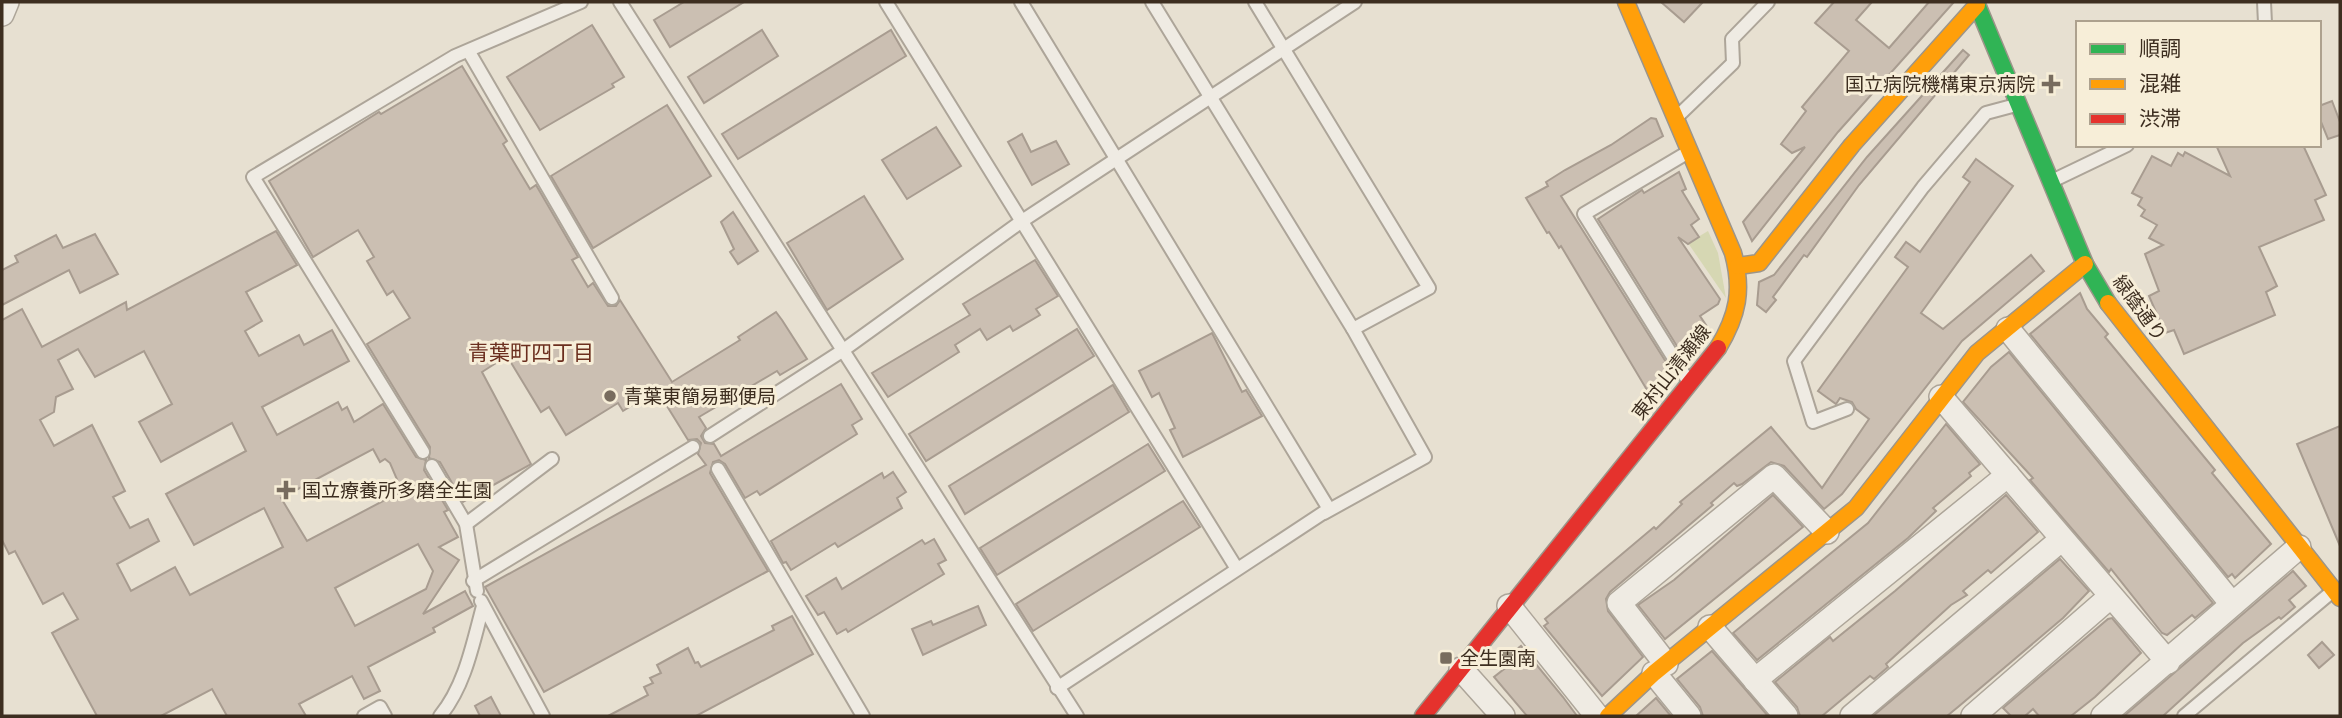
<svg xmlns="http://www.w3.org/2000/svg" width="2342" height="718" viewBox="0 0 2342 718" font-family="'Roboto Serif','Noto Sans JP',serif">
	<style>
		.green { fill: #d6d7b3 }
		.building { fill: #cbbfb2; stroke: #a89c90; stroke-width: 2; fill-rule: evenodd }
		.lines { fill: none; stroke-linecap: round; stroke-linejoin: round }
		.lane-casing { stroke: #ada599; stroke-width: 16 }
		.street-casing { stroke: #ada599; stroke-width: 26 }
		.fast-casing { stroke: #9c958a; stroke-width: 19 }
		.slow-casing { stroke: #9c958a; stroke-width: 19 }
		.jam-casing { stroke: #9c958a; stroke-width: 19 }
		.lane { stroke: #efebe3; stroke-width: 12 }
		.street { stroke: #efebe3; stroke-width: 23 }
		.fast { stroke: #30b455; stroke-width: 16 }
		.slow { stroke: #ff9f0a; stroke-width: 16 }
		.jam { stroke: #e5322d; stroke-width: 16 }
		.poi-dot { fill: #786c5e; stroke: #f7eed8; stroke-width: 2.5 }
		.labels { text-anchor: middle; stroke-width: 6; stroke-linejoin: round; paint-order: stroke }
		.poi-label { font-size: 19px; fill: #3d2e20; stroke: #f7eed8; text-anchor: start }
		.street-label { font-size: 19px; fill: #3d2e20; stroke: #f7eed8 }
		.neighbourhood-label { font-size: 21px; fill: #6b2e1e; stroke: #f7eed8 }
	</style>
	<rect width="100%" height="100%" fill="#e7e0d1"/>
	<polygon class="green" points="1708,231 1718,253 1726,298 1688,243"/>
	<g class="building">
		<polygon points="684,2 744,2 670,47 654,20"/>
		<polygon points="1661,2 1703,2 1684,22"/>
		<polygon points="1834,2 1872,2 1856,20 1889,48 1929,2 1954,2 1838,132 1752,241 1743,222 1805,147 1792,153 1781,144 1806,111 1802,107 1849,51 1815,23"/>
		<polygon points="592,25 624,77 612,84 614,87 540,130 507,77"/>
		<polygon points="762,30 778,56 704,103 688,77"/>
		<polygon points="891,30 906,56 738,159 722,134"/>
		<polygon points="1963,50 1969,55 1859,185 1807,257 1804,255 1773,297 1776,300 1766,312 1757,305 1759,282 1774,275 1867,157"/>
		<polygon points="462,66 507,141 503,144 530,189 536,185 578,257 572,260 588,287 593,283 608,306 616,306 620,300 672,382 740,340 738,337 776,312 782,320 807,359 780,375 777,371 699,417 706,428 701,436 705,443 714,444 721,456 841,384 862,419 852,425 857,434 760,495 757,491 745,498 725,464 719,460 713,462 710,473 768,571 544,692 485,587 706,465 698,454 701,443 697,439 688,440 657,390 623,411 618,403 566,435 549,407 541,412 507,356 482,372 531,464 463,502 440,462 429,458 430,447 367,344 410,318 393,291 387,295 367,261 374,257 358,230 313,257 269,181 379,112 381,114"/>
		<polygon points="2332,101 2340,122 2340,135 2328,139 2319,117 2319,106"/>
		<polygon points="667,105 711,176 593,248 551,176"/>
		<polygon points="1651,118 1656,119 1663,136 1561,196 1666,362 1664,363 1670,374 1667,378 1647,390 1561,246 1559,248 1549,232 1547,233 1526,198 1548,186 1546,182 1565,170 1611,145"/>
		<polygon points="936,127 961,166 907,199 882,160"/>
		<polygon points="1022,134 1031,152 1056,141 1069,164 1032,185 1008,142"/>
		<polygon points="2216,145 2303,145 2326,195 2315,200 2324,220 2259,247 2277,286 2266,292 2275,315 2184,354 2174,330 2165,333 2149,296 2159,291 2145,254 2163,245 2149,238 2157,225 2141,216 2145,210 2138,205 2142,198 2132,193 2152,156 2171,166 2178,153 2183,156 2185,152 2230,176"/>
		<polygon points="1976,159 2013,186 1921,313 1943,329 2031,255 2044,271 1962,341 1842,494 1824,509 1784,466 1771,462 1742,484 1737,486 1734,483 1711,503 1713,505 1610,592 1606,599 1608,611 1643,657 1602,696 1544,626 1548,623 1545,619 1654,527 1656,529 1682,504 1680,502 1771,427 1822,488 1869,419 1856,409 1852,402 1840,398 1836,404 1818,391 1908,267 1895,257 1906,242 1920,252 1970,182 1963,177"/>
		<polygon points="1679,172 1686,189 1682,191 1699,219 1691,225 1699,237 1688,244 1678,237 1720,299 1718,304 1700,316 1708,328 1702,338 1680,351 1598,219 1642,190 1644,193"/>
		<polygon points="864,196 903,259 827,310 787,243"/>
		<polygon points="733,212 758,251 738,264 730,252 734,249 721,222"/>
		<path d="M 276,231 L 297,265 L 246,292 L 262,321 L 245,331 L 259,356 L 299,335 L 304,345 L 332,330 L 349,361 L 262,407 L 277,435 L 338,402 L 342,410 L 347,407 L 354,422 L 383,404 L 416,457 L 426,460 L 424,470 L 448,510 L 444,512 L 458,537 L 439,547 L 459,560 L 423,614 L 465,591 L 473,606 L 433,628 L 435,632 L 368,667 L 380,691 L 364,699 L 352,676 L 299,704 L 306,716 L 227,716 L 212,689 L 161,716 L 97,716 L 52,633 L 78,619 L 63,593 L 43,604 L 15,551 L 9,554 L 2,540 L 2,320 L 22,309 L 42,347 L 126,302 L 127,310 ZM 78,349 L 95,377 L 144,351 L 172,404 L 139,422 L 161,462 L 232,423 L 246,451 L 166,494 L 194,545 L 264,508 L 283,547 L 190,595 L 175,567 L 131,591 L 117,564 L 159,541 L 148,519 L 130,528 L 113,497 L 125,491 L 92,425 L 54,446 L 40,420 L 54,412 L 56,397 L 73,389 L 58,360 ZM 373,449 L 380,462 L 385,459 L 390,463 L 402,491 L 307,541 L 281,498 ZM 418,544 L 433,571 L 426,589 L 355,626 L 335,588 Z"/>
		<polygon points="95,234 118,274 80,293 69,270 2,305 2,270 18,262 15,256 56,235 63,248"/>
		<polygon points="1035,260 1058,296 1036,309 1040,315 1013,331 1010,326 987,340 980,329 955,345 959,352 888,397 872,373 970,315 963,304"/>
		<polygon points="2080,293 2087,309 2108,334 2105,337 2215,470 2212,473 2271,544 2235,578 2232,574 2228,577 2030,334"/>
		<polygon points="1077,329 1094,356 926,461 909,434"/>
		<polygon points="1212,333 1242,392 1246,390 1262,416 1183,457 1170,430 1175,428 1159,393 1152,397 1139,371"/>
		<polygon points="2009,352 2213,603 2195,618 2192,615 2167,635 2162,633 2111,569 2109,572 2030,480 2033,478 1963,402 1991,367"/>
		<polygon points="1113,385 1129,412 965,514 949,486"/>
		<polygon points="1946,424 1980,464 1969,473 1971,476 1933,508 1936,511 1908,538 1757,660 1733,633 1868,523"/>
		<polygon points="2340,426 2340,546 2297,444"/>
		<polygon points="1148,444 1165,471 997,575 980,548"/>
		<polygon points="893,472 906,492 897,498 902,508 838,547 835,543 791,570 786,562 783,563 771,541 882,473 884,478"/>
		<polygon points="1773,495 1803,527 1665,639 1638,605 1674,580"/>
		<polygon points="2006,495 2038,532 1991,573 1988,570 1963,591 1967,595 1951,605 1886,664 1888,667 1874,679 1870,676 1822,716 1800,716 1797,707 1775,682 1830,637 1833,641 1895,591"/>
		<polygon points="1183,501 1200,527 1033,631 1016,604"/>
		<polygon points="934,539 946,560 938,564 944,574 848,632 846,629 837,634 824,612 818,615 806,596 836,578 842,589 922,540 925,544"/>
		<polygon points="2060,559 2089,591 2063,618 1958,707 1947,716 1873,716"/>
		<polygon points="2293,571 2306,586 2289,600 2295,607 2281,619 2279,617 2243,643 2163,716 2124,716"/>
		<polygon points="978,606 986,625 923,655 912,629 931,621 933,625"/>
		<polygon points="792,616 813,654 696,716 608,716 648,695 644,687 653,683 650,678 661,673 657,665 688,648 695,663 698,662 701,667 774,630 772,626"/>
		<polygon points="2112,618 2141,653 2095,697 2071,716 2039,716 2033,709 2025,716 2011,716 2003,708 2108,619"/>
		<polygon points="2322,642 2334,655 2319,668 2308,655"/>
		<polygon points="1521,646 1563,697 1577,716 1527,716 1494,677 1513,662 1508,656"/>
		<polygon points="1712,651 1745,689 1768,716 1703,716 1700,707 1677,679"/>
		<polygon points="491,697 501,716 480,716 475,706"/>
		<polygon points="1656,698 1671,716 1636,716"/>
	</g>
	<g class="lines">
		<g class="lane-casing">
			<g id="lane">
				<polyline points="620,2 1077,716"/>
				<polyline points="886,2 1237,569"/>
				<polyline points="1021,2 1329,509 1057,688"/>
				<polyline points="1152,2 1353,329 1425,457 1324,513"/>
				<polyline points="1255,2 1429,288 1353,329"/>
				<polyline points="2264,2 2265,23"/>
				<polyline points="469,52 612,298"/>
				<polyline points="1679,115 1733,63 1732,39 1768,2"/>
				<polyline points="1690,151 1584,214 1690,384"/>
				<polyline points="2052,181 2127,145"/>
				<polyline points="1847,409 1813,422 1794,361 1923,187 1986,113 2016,105"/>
				<polyline points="710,436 842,351 1022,221 1355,2"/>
				<polyline points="423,452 253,177 455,56 581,2"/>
				<polyline points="432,466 466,524 477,591"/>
				<polyline points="718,469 863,716"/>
				<polyline points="466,524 552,459"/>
				<polyline points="473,581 693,447"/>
				<polyline points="481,601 543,716"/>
				<polyline points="364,716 380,707 385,716"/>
				<path d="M 440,716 C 465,686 473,643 483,606"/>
				<polyline points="2184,716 2334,590"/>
			</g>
		</g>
		<g class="street-casing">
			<g id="street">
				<polyline points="2,14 7,2"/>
				<polyline points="2008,329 2232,604"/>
				<polyline points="1941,397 2168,662"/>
				<polyline points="1509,606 1597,716"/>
				<polyline points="1710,627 1786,716"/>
				<polyline points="1666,664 1619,603 1774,476 1827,532"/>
				<polyline points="1461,669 1503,716"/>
				<polyline points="1654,673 1689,716"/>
				<polyline points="1755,680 2008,475"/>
				<polyline points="1852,716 2062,539"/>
				<polyline points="1973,716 2111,596"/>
				<polyline points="2103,716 2299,547"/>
			</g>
		</g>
		<g class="fast-casing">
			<polyline id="fast" points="1976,2 2085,264 2108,303"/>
		</g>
		<g class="slow-casing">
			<g id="slow">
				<path d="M 1626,2 L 1733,253 C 1743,290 1738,315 1718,348"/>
				<polyline points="1738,266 1759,263 1852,145 1977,5"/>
				<polyline points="2108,303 2340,598"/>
				<polyline points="1608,716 1654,673 1856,508 1977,353 2085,264"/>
			</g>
		</g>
		<g class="jam-casing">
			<polyline id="jam" points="1423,716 1718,348"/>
		</g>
		<use href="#lane" class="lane"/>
		<use href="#street" class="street"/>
		<use href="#fast" class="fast"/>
		<use href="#slow" class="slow"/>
		<use href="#jam" class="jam"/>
	</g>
	<g class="poi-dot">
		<path d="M2047.5 73.5h7v7h7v7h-7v7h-7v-7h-7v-7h7z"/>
		<circle cx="610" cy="396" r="7"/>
		<path d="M282.5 479.5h7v7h7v7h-7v7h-7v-7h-7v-7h7z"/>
		<rect x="1439" y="651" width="14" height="14" rx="3.5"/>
	</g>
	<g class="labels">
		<g class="poi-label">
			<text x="2035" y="91" text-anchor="end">国立病院機構東京病院</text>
			<text x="624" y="403">青葉東簡易郵便局</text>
			<text x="302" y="497">国立療養所多磨全生園</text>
			<text x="1460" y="665">全生園南</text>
		</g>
		<g class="street-label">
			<text transform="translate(2140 308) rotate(54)" y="7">緑蔭通り</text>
			<text transform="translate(1671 372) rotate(-52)" y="7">東村山清瀬線</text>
		</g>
		<g class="neighbourhood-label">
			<text x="531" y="360">青葉町四丁目</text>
		</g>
	</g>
	<rect width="2342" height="718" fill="none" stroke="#3d2e20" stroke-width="7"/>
	<rect x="2076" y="21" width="245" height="126" fill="#f7eed8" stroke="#ada18e" stroke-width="2"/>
	<rect x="2090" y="44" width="35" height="10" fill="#30b455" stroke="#ada18e" stroke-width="2"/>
	<text x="2139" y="56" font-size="21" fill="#3d2e20">順調</text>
	<rect x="2090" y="79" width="35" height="10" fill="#ff9f0a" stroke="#ada18e" stroke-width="2"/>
	<text x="2139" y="91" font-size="21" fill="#3d2e20">混雑</text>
	<rect x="2090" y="114" width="35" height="10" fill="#e5322d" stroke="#ada18e" stroke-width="2"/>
	<text x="2139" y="126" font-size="21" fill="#3d2e20">渋滞</text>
</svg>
